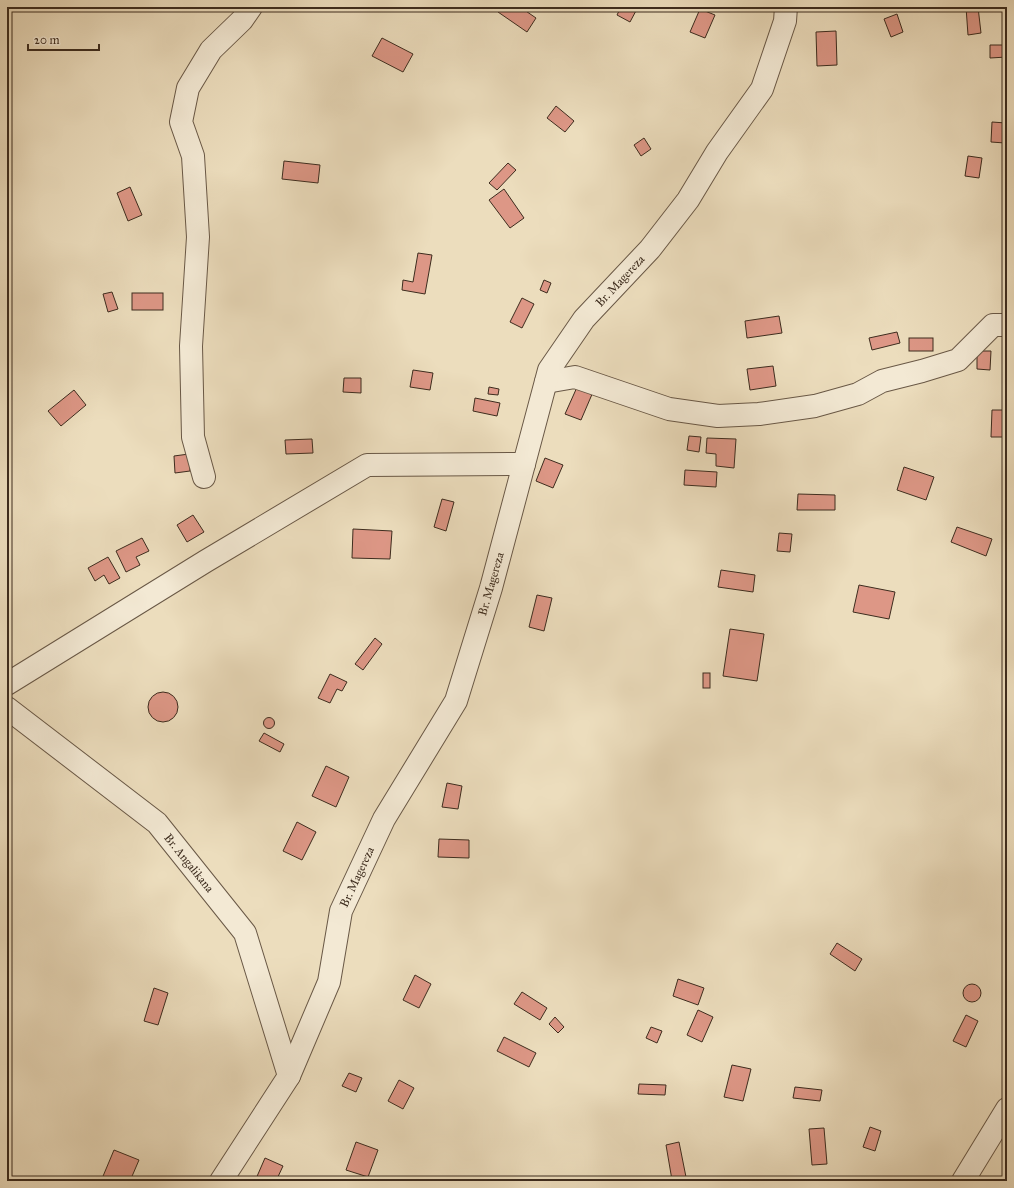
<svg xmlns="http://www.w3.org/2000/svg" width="1014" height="1188" viewBox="0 0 1014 1188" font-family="'IM FELL Great Primer',serif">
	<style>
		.building { fill: #dd9786; stroke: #3d2c1e }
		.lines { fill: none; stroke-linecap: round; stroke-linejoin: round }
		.street-casing { stroke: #695846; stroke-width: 24 }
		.street { stroke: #f3e9d4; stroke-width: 22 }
		.labels { text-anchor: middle; stroke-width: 3; stroke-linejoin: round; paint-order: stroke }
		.street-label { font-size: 12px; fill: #3d2c1e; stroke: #f3e9d4 }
	</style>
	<rect width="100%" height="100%" fill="#ecddbd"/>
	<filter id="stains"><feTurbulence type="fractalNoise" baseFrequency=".005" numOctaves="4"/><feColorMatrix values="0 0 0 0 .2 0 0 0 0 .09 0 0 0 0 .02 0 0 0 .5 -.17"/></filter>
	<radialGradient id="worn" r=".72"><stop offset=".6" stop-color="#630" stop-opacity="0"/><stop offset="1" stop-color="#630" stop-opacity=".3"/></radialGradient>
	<g class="building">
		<polygon points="501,7 520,7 536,18 527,32 498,12"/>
		<polygon points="621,7 638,7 630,22 617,15"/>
		<polygon points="966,7 978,7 981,33 968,35"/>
		<polygon points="700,9 715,15 705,38 690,32"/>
		<polygon points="897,14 903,32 891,37 884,19"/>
		<polygon points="836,31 837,65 817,66 816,32"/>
		<polygon points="382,38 413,54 403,72 372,56"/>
		<polygon points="990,45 1007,45 1007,57 990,58"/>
		<polygon points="556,106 574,121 565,132 547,118"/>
		<polygon points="992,122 1006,123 1005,143 991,142"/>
		<polygon points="644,138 651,149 641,156 634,145"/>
		<polygon points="968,156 982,158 979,178 965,176"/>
		<polygon points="284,161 320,165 318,183 282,179"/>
		<polygon points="508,163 516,170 497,190 489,183"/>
		<polygon points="130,187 142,215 128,221 117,193"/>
		<polygon points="504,189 524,218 510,228 489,200"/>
		<polygon points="418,253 432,255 425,294 402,290 403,280 413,282"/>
		<polygon points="544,280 551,283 547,293 540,290"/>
		<polygon points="112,292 118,309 108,312 103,294"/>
		<rect x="132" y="293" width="31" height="17"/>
		<polygon points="522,298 534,304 522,328 510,322"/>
		<polygon points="779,316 782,333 747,338 745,321"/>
		<polygon points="897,332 900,343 872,350 869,338"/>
		<rect x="909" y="338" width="24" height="13"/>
		<polygon points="977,351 991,351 990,370 977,369"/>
		<polygon points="773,366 776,386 750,390 747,369"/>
		<polygon points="413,370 433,373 430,390 410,387"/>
		<polygon points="344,378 361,378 361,393 343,392"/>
		<polygon points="578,385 593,392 581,420 565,414"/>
		<polygon points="489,387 499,389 498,395 488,394"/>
		<polygon points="74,390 86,405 61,426 48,411"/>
		<polygon points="475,398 500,403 497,416 473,411"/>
		<polygon points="992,410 1007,410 1007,437 991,437"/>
		<polygon points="689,436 701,437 699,452 687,450"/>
		<polygon points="707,438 736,439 734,468 716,466 716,454 706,453"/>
		<polygon points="312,439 313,453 286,454 285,440"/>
		<polygon points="189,454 190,471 175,473 174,456"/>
		<polygon points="545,458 563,465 553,488 536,481"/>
		<polygon points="904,467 934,477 926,500 897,490"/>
		<polygon points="685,470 717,472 716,487 684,485"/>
		<polygon points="798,494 835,495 835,510 797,510"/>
		<polygon points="442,499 454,502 446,531 434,527"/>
		<polygon points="193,515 204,532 187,542 177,525"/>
		<polygon points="957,527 992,539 986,556 951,542"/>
		<polygon points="353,529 392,531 390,559 352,558"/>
		<polygon points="779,533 792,534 790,552 777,551"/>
		<polygon points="142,538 149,551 136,557 140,565 126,572 116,551"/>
		<polygon points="108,557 120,578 109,584 104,575 95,581 88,568"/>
		<polygon points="721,570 755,575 753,592 718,587"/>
		<polygon points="859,585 895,592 889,619 853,612"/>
		<polygon points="537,595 552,598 544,631 529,627"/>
		<polygon points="730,629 764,634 757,681 723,676"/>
		<polygon points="375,638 382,644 363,670 355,664"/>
		<rect x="703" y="673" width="7" height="15"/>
		<polygon points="330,674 347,682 342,691 337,689 330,703 318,698"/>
		<circle cx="163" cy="707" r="15"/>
		<circle cx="269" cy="723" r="5.5"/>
		<polygon points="264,733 284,744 280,752 259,741"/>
		<polygon points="326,766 349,777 336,807 312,796"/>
		<polygon points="447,783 462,786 458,809 442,807"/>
		<polygon points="297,822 316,832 302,860 283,851"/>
		<polygon points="439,839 469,840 469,858 438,857"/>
		<polygon points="837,943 862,959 855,971 830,954"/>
		<polygon points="415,975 431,984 419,1008 403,1000"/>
		<polygon points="678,979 704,988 698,1005 673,996"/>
		<circle cx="972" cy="993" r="9"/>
		<polygon points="154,988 168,993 158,1025 144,1021"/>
		<polygon points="522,992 547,1008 540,1020 514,1004"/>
		<polygon points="698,1010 713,1017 702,1042 687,1035"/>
		<polygon points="966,1015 978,1021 966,1047 953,1041"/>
		<polygon points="555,1017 564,1027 558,1033 549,1024"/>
		<polygon points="651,1027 662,1031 657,1043 646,1038"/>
		<polygon points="504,1037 536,1053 529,1067 497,1051"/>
		<polygon points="732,1065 751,1069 743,1101 724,1097"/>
		<polygon points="349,1073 362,1078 356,1092 342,1086"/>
		<polygon points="399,1080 414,1088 403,1109 388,1101"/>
		<polygon points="639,1084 666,1085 665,1095 638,1094"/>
		<polygon points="795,1087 822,1090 820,1101 793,1098"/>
		<polygon points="870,1127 881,1131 875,1151 863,1147"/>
		<polygon points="824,1128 827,1164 812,1165 809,1129"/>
		<polygon points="356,1142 378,1150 368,1177 346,1170"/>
		<polygon points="679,1142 686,1177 672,1180 666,1145"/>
		<polygon points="114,1150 139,1160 130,1181 101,1181"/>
		<polygon points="265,1158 283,1166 276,1181 255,1181"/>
	</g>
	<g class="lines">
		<g class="street-casing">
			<g id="street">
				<polyline points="546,382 575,377 669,409 718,416 759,414 815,406 858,394 882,381 922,371 958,360 993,325 1007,325"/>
				<polyline points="204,477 193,437 191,346 198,237 193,156 181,122 188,88 211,50 242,20 251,7"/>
				<polyline points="7,684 206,561 367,465 524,464"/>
				<polyline points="7,708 157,823 245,933 289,1076"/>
				<polyline points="221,1181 289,1076 329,982 341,911 384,819 456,701 491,588 549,370 584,319 650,249 688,200 717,152 762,89 785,21 786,7"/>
				<polyline points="963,1181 1007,1109"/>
			</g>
		</g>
		<use href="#street" class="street"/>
	</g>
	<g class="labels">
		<g class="street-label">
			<text transform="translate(620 281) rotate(-47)" y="4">Br. Magereza</text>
			<text transform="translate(491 584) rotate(-74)" y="4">Br. Magereza</text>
			<text transform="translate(189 863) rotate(51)" y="4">Br. Angalikana</text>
			<text transform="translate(357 877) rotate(-65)" y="4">Br. Magereza</text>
		</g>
	</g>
	<rect width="1014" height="1188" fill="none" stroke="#ecddbd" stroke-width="24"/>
	<rect x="8" y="8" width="998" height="1172" fill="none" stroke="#3d2c1e" stroke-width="2"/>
	<rect x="12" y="12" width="990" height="1164" fill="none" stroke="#3d2c1e"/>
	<path d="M28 44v6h71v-6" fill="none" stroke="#3d2c1e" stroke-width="2"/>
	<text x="34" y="44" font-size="12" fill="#3d2c1e" stroke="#f3e9d4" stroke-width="3" paint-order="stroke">20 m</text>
	<rect width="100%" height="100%" filter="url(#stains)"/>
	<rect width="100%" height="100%" fill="url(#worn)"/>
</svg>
